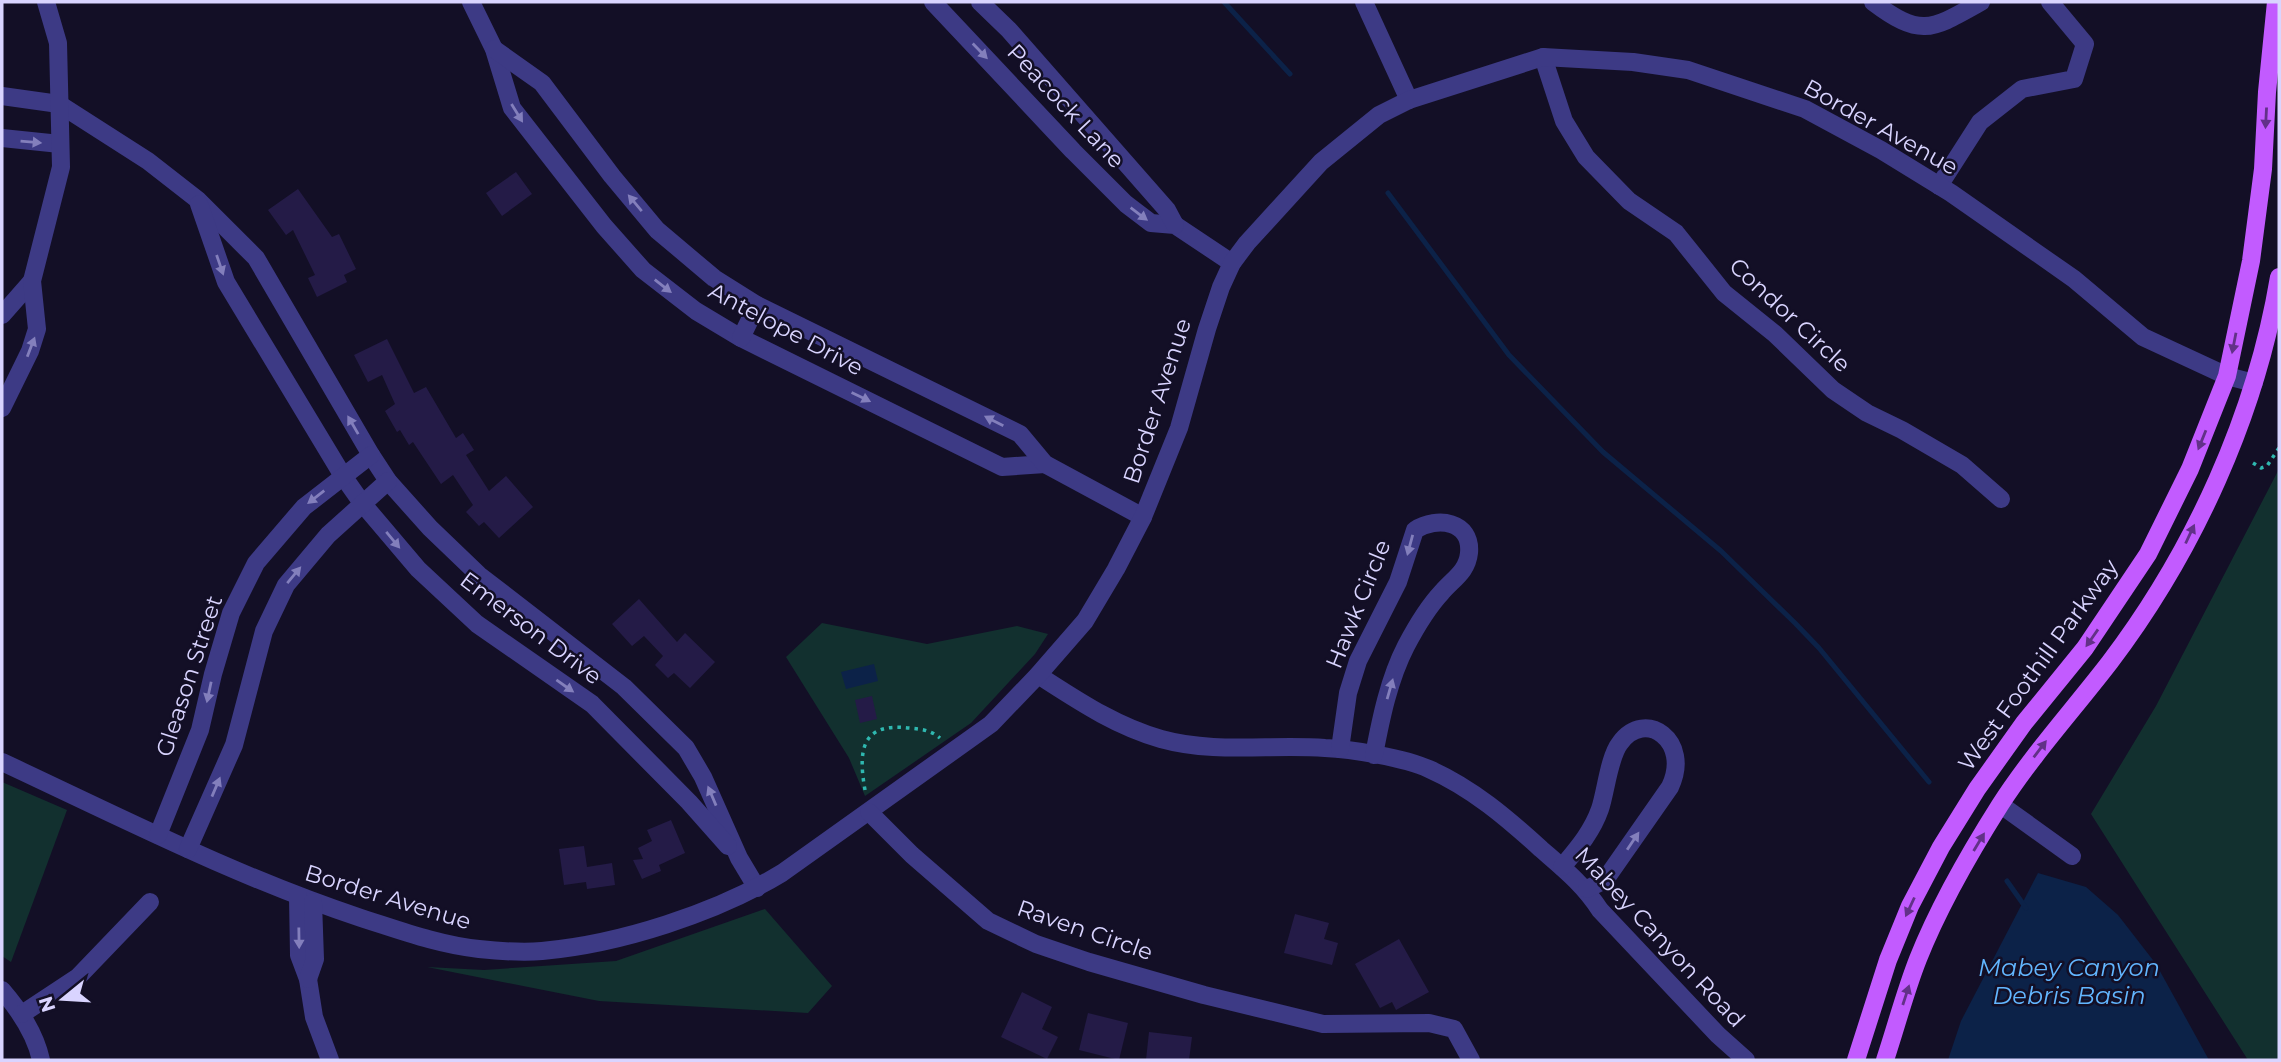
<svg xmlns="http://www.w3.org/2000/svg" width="2281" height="1062" viewBox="0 0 2281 1062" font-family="Montserrat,sans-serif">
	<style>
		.green { fill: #12302f }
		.water { fill: #0c2248 }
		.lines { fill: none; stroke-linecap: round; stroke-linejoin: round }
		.stream { stroke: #0c2248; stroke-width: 5 }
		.building { fill: #241b47 }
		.path { stroke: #2fb8b0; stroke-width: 3.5; stroke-dasharray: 3.5 5; stroke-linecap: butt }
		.minor { stroke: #3d3a85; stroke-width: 18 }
		.major { stroke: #c25bff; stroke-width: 18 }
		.oneway { fill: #837fbc }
		.oneway2 { fill: #623188 }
		.labels { text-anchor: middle; stroke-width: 5; stroke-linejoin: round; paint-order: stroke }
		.street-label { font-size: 23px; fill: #d9d4ff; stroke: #130f26 }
		.water-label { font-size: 24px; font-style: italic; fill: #62b6ff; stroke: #130f26 }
	</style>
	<rect width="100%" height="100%" fill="#130f26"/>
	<g class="green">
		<polygon points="2279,469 2279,1060 2248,1060 2091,814 2156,706"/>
		<polygon points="822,623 927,644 1017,626 1048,634 1035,654 971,723 865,796 849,758 786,657"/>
		<polygon points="2,782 67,810 11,962 2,956"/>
		<polygon points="765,909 832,986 808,1013 599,1001 427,967 484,970 616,961"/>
	</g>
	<g class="water">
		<polygon points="874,664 878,681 846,689 841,672"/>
		<polygon points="2038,873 2086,887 2118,915 2156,964 2209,1060 1948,1060 1961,1021"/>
	</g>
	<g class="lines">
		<g class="stream">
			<polyline points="1224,2 1290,74"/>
			<polyline points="1388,193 1509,355 1603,452 1721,551 1795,623 1819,648 1929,782"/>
			<polyline points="2007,881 2026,908"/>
		</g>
	</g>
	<g class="building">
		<polygon points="516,172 532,194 502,216 486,193"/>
		<polygon points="298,189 332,237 339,234 356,269 344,275 347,282 317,297 308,278 315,275 293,230 286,235 268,210"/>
		<polygon points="387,339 414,393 426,387 456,438 463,433 474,450 466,455 489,491 506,476 533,507 499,538 484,522 479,526 466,512 473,505 453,475 441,484 413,442 409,445 400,430 397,432 385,411 395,404 382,375 368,382 354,355"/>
		<polygon points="639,599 677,642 685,633 715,662 690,688 674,673 668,678 655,665 663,656 644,636 632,646 612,624"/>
		<polygon points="872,696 877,719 860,723 855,700"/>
		<polygon points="671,820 685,853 659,865 661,871 642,879 633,860 643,859 638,848 652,841 647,830"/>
		<polygon points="584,846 587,867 612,863 615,885 587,889 586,882 564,885 559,849"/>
		<polygon points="1295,914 1329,923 1324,939 1338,943 1332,965 1284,953"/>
		<polygon points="1399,939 1429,992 1396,1010 1392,1002 1380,1008 1355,964"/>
		<polygon points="1022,992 1052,1007 1042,1029 1058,1037 1047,1059 1001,1037"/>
		<polygon points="1088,1013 1128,1023 1119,1060 1079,1050"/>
		<polygon points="1149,1032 1192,1037 1189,1060 1146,1060"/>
	</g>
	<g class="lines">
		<g class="path">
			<polyline points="2253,463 2261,468 2267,466 2279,448"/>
			<path d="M 865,790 C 858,751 861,722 909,728 C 920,729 931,730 940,738"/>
		</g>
		<g class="minor">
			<polyline points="471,2 494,49 512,108 604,226 643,270 696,311 741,338 1002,467 1045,464"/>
			<polyline points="933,2 1073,151 1126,204 1151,223 1175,225 1232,263"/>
			<polyline points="980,2 1009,30 1167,210 1175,225"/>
			<polyline points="1364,2 1409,100"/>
			<path d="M 1873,2 C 1921,38 1931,30 1981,2"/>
			<polyline points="494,49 542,83 612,176 657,230 714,278 757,305 1020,434 1045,464 1143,517"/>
			<polyline points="1543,57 1564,121 1586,157 1629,201 1676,233 1724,293 1775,334 1833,390 1867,413 1902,430 1962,465 2001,499"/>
			<polyline points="2,96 59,104 148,161 198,200 256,258 371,455 388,481 430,528 479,575 624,687 686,748 703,777 739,858 757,888"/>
			<polyline points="2,138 60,144"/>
			<polyline points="1939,186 1980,122 2022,89 2074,79 2085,44 2050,2"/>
			<polyline points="199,204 226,282 343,476 362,503 418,569 477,624 592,704 689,802 728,846"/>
			<polyline points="2,315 32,281"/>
			<polyline points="741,338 757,305"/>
			<polyline points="2,408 30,351 37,329 32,281 61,167 58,43 46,2"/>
			<path d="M 1038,675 C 1077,700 1115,726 1161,739 C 1215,754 1270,744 1325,748 C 1351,749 1405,758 1429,769 C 1472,788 1507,818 1541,849 C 1564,869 1583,884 1600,910 L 1718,1035 L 1746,1060"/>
			<path d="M 1340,749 L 1348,693 L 1358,661 L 1398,582 L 1415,530 C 1437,516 1472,521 1469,553 C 1467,572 1453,579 1442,592 C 1427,608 1416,627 1406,646 C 1389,679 1381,718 1374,755"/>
			<path d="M 2,762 C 120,817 237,877 361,918 C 399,930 439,945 479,949 C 498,951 522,953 542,951 C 620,944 716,913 782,873 L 991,724 L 1038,675 L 1085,621 L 1116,569 L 1143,517 L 1179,428 L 1207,329 L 1221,287 L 1232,263 L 1247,243 L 1321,162 L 1379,115 L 1409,100 L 1543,57 L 1633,62 L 1688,70 L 1805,109 L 1881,150 L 1951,193 L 2074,279 L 2143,337 L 2227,376 L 2254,383"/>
			<polyline points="2001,805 2072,856"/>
			<polyline points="869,812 912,855 988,921 1036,944 1089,962 1204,995 1323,1024 1429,1023 1454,1029 1471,1060"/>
			<polyline points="158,835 200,730 213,674 231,613 256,563 304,507 371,455"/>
			<polyline points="188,849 234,745 264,631 286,585 328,535 388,481"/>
			<path d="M 1562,867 C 1577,849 1592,832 1600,809 C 1606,791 1609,757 1620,743 C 1645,708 1692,741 1670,787 L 1605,880 L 1587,889"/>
			<polyline points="298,896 299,955 308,979 314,1017 330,1060"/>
			<polyline points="308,979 315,959 313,902"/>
			<path d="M 2,990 C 20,1011 35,1033 41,1060"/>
			<polyline points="22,1014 78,977 150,902"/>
		</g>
		<g class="major">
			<polyline points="1856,1060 1888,960 1910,906 1941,847 1977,789 2024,723 2085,648 2148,554 2190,469 2227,376 2251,261 2263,169 2267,92 2276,2"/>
			<path d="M 1885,1060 C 1896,1027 1905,992 1918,959 C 1939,906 1969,854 2000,805 C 2033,754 2073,710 2110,662 C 2194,551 2256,415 2279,277"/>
		</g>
	</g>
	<defs><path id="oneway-solid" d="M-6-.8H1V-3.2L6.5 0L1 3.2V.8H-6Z" transform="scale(1.75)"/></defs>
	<g class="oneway">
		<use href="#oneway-solid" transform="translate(980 51) rotate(46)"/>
		<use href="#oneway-solid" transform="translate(517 113) rotate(58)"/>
		<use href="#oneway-solid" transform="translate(31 142) rotate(5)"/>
		<use href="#oneway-solid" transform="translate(635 203) rotate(-130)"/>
		<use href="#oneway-solid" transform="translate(1139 214) rotate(37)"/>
		<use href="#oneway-solid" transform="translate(220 265) rotate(71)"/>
		<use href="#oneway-solid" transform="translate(663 286) rotate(38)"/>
		<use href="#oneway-solid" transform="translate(31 347) rotate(-69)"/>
		<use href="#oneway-solid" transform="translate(861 397) rotate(26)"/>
		<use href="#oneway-solid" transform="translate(994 421) rotate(-153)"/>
		<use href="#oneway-solid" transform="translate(353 425) rotate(-120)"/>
		<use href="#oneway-solid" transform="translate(316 497) rotate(142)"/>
		<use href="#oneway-solid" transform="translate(393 540) rotate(50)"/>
		<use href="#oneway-solid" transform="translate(1410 545) rotate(105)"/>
		<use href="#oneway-solid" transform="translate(294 575) rotate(-50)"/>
		<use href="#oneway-solid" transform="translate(565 686) rotate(35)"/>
		<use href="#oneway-solid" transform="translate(1390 689) rotate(-74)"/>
		<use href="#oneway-solid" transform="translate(209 692) rotate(102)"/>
		<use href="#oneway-solid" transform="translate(216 787) rotate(-67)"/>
		<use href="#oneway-solid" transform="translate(712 796) rotate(-113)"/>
		<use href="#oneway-solid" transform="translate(1633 841) rotate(-56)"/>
		<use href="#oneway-solid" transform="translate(299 938) rotate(89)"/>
	</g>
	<g class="oneway2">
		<use href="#oneway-solid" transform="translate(2266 118) rotate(93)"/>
		<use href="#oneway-solid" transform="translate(2234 343) rotate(101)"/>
		<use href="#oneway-solid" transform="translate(2202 440) rotate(112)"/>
		<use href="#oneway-solid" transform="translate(2190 534) rotate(-65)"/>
		<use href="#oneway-solid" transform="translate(2092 638) rotate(125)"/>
		<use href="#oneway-solid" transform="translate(2040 749) rotate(-53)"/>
		<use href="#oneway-solid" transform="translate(1979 842) rotate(-59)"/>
		<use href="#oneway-solid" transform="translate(1910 907) rotate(115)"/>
		<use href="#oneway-solid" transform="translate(1906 995) rotate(-72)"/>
	</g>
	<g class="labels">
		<g class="street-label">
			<text transform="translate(1066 106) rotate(47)" y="8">Peacock Lane</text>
			<text transform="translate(1881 127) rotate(29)" y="8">Border Avenue</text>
			<text transform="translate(1790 315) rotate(43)" y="8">Condor Circle</text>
			<text transform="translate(786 329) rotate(28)" y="8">Antelope Drive</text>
			<text transform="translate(1157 401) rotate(-72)" y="8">Border Avenue</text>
			<text transform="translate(1358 604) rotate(-68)" y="8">Hawk Circle</text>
			<text transform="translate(531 628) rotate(37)" y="8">Emerson Drive</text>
			<text transform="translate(2038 665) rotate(-54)" y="8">West Foothill Parkway</text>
			<text transform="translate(189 676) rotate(-72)" y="8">Gleason Street</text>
			<text transform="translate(388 897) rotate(17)" y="8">Border Avenue</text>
			<text transform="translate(1085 930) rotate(19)" y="8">Raven Circle</text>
			<text transform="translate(1660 937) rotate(47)" y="8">Mabey Canyon Road</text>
		</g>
		<g class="water-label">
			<text x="2069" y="976">Mabey Canyon<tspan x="2069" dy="28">Debris Basin</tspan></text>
		</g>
	</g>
	<rect width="2281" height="1062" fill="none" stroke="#d9d4ff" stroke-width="7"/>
	<g transform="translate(63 999) rotate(252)" stroke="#130f26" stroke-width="5" paint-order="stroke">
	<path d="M0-5L12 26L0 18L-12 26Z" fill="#d9d4ff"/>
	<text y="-10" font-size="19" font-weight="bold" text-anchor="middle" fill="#d9d4ff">N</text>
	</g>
</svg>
